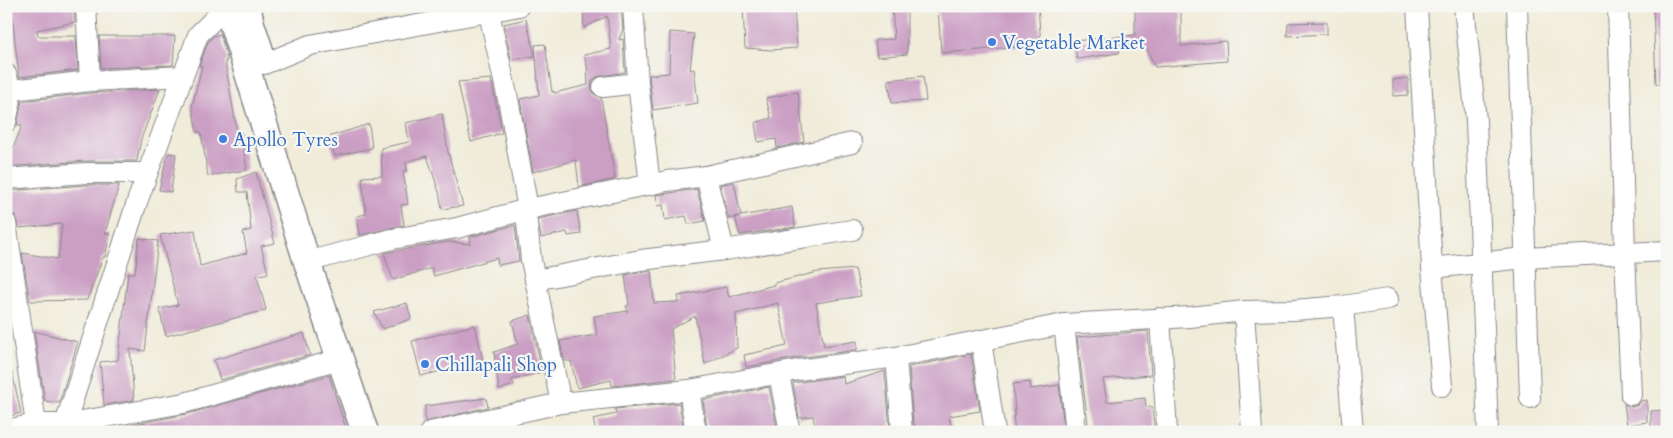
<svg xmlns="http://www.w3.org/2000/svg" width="1673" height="438" viewBox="0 0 1673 438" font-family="Cardo,serif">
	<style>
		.building { fill: #cb9fc4 }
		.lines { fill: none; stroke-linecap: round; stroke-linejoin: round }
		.minor-casing { stroke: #89878a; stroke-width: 22 }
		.major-casing { stroke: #89878a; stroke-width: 29 }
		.minor { stroke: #fff; stroke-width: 20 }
		.major { stroke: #fff; stroke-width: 26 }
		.shop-dot { fill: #3f7fe0; stroke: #f6f6f2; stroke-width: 2 }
		.labels { text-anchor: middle; stroke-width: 4.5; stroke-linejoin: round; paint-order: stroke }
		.shop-label { font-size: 19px; fill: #366cbe; stroke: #f6f6f2; text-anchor: start }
	</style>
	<rect width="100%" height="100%" fill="#f6f6f2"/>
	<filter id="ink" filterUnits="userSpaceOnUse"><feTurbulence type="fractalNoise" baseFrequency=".02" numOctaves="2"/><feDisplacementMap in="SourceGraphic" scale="10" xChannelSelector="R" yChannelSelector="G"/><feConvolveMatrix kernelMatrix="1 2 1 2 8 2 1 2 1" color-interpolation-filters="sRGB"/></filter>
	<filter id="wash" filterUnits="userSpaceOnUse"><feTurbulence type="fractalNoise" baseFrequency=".0096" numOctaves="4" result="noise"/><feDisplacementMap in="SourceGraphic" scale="20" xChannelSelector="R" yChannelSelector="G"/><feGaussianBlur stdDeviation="1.12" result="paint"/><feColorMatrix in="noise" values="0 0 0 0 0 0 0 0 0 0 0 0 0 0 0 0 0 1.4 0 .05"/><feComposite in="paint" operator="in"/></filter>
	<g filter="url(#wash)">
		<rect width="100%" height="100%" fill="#f0ecd9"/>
		<g id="blocks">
			<g class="building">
				<polygon points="11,6 74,6 75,22 37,30 38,36 76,36 78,70 19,77"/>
				<polygon points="583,6 621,6 623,29 619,40 623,39 625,72 596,77 592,82 591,88 594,94 601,98 615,179 579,187 576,160 533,172 520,99 539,95 535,45 545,44 552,92 554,91 554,93 588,85 587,65 584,55 611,49 607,16 584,28"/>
				<polygon points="743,6 794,6 797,48 771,50 745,48"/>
				<polygon points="892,6 907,6 907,54 877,57 875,40 894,39"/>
				<polygon points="1038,6 1041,45 941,53 938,7"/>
				<polygon points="1135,6 1181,6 1181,46 1226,41 1227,61 1155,67 1146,47 1120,48 1119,53 1077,59 1074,41 1135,35"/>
				<polygon points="1653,6 1667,6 1667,84 1656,84"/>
				<polygon points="526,19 535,56 511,59 504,24"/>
				<polygon points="1327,22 1327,34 1287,36 1288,23"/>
				<polygon points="670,32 694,34 690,70 694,69 698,103 653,110 649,75 669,73"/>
				<polygon points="220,34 226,54 227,61 225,61 237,132 241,132 247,170 208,176 201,132 197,132 192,106 202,66 199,66 208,42 214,36"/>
				<polygon points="99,36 175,36 173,65 101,68"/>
				<polygon points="923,76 926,101 892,103 888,80"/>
				<polygon points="1408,78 1408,95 1393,96 1393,80"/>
				<polygon points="491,79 502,133 471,142 458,82"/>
				<polygon points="160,89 141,139 137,161 85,161 6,167 22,125 17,125 22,101 91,93"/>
				<polygon points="798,92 804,142 777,148 776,139 758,142 755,123 771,118 766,98"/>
				<polygon points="442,114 448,152 463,206 442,209 439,192 427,156 406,162 407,171 403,171 408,204 401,205 404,225 360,235 357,216 366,214 362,177 382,176 381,148 409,142 406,123"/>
				<polygon points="369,124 372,148 335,156 328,137"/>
				<polygon points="168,153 176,154 171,192 159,190"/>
				<polygon points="256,172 275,243 261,246 268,273 257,276 266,310 166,336 159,309 178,305 160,235 195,230 200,266 247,253 243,232 251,230 247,192 238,192 237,179"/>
				<polygon points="734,182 741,216 729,219 720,185"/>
				<polygon points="86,185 119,185 105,233 110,234 105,257 103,257 87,300 30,301 22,253 58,259 62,224 19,228 16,216 9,212 6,191"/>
				<polygon points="697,189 705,221 688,224 686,216 665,220 663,205 658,206 656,195"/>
				<polygon points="792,207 795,227 740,235 735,217"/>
				<polygon points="577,211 581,234 568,236 567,232 541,238 538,219"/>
				<polygon points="515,225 519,261 498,265 497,258 434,276 432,268 393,280 384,253 448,242 471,244 470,237"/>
				<polygon points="139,238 158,241 145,351 130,349 134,400 104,405 100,362 118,360 128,273 135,273"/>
				<polygon points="855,269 861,296 816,303 824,346 857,341 857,350 796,358 746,367 744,355 787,346 778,303 736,314 737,348 705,364 695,316 671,329 676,379 612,386 611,380 577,388 571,361 564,361 560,341 597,335 594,316 628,311 626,306 629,305 625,275 651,271 654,303 679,302 678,296 726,287 729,297 774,285 774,283 818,272"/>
				<polygon points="407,303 411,319 383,329 374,312"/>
				<polygon points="530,315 542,372 512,380 514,385 499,390 494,352 518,344 512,321"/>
				<polygon points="475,325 483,361 421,376 412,341"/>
				<polygon points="34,331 78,342 59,403 45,401"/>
				<polygon points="1148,331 1151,375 1103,379 1107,402 1145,398 1146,407 1152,407 1155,432 1118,432 1117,427 1089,432 1077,337"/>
				<polygon points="304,333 310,355 220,380 214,360"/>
				<polygon points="971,354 980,411 949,416 952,431 916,432 915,424 913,424 909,367"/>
				<polygon points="885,371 890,430 882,432 816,432 813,416 799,418 793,383 843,376 844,384"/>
				<polygon points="6,372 12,372 21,413 6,417"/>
				<polygon points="329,375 347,432 121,432 120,427 187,414"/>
				<polygon points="1030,382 1031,389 1059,385 1064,428 1036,432 1015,432 1013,416 1015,415 1013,384"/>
				<polygon points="769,387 778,432 710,432 709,428 707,428 703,400"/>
				<polygon points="486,398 488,407 425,422 425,406"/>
				<polygon points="1647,400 1647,422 1627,425 1624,404 1632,407 1638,405 1641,401"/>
				<polygon points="679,403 684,432 596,432 593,419 616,414 615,409"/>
				<polygon points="1667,410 1667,427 1651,430 1651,411"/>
			</g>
		</g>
	</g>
	<g filter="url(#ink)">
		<use href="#blocks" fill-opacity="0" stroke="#89878a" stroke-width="1"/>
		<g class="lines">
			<g class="minor-casing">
				<g id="minor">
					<polyline points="86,6 90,81"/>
					<polyline points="633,6 638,83 650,185"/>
					<polyline points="1417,6 1432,268 1442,386"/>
					<polyline points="1464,6 1476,120 1488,432"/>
					<polyline points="1517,6 1530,398"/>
					<polyline points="1618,6 1625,254 1631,395"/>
					<polyline points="264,64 310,45 519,6"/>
					<path d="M 6,74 C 13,94 11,101 6,122"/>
					<polyline points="603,87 638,83"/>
					<polyline points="12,90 90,81 183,76"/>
					<polyline points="706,176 852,143"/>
					<polyline points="6,179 86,173 147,173"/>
					<polyline points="6,223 36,424"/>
					<polyline points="724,250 852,230"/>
					<polyline points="307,262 392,239 457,228 528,209 667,181 706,176 724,250 641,260 535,280"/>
					<polyline points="1432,268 1524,258 1667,251"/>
					<polyline points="1343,306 1353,432"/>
					<polyline points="1244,311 1252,432"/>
					<polyline points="1160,318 1167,432"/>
					<polyline points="1064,324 1076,432"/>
					<polyline points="981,340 995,432"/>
					<polyline points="896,357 902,432"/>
					<polyline points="779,374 790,432"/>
					<polyline points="689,390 696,432"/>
					<polyline points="561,403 689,390 798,370 896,357 1064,324 1190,317 1244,311 1294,310 1343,306 1388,299"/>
					<polyline points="6,430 36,424 65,424 184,403 340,359"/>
					<polyline points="64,432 65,424 137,202 198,35 227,6"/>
					<polyline points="430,432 561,403 531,260 526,214 528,209 509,104 489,13"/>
				</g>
			</g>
			<g class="major-casing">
				<g id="major">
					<polyline points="227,6 307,262 365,432"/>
					<polyline points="247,6 251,24 261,54"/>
				</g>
			</g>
			<use href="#minor" class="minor"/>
			<use href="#major" class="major"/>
		</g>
	</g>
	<g class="shop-dot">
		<circle cx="992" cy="42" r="5"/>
		<circle cx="223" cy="139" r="5"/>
		<circle cx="425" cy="364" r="5"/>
	</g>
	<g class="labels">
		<g class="shop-label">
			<text x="1002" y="49">Vegetable Market</text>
			<text x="233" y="146">Apollo Tyres</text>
			<text x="435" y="371">Chillapali Shop</text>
		</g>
	</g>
	<rect width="1673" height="438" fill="none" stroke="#f6f6f2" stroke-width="25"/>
</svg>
